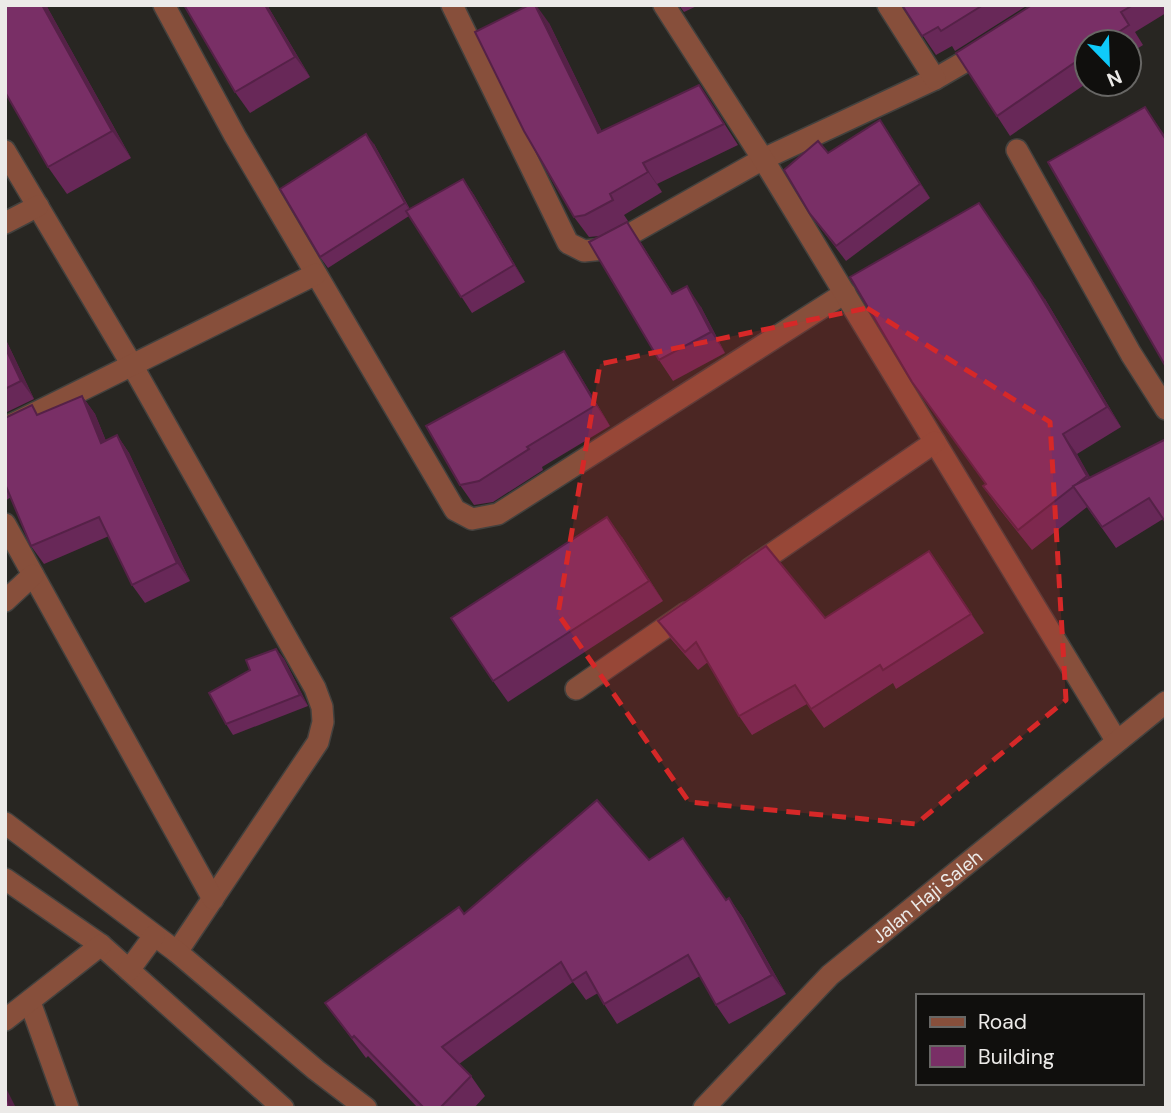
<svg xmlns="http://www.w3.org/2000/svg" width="1171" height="1113" viewBox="0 0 1171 1113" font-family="'DM Sans',sans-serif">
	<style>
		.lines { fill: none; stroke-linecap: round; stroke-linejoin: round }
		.street-casing { stroke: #43413e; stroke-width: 24 }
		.street { stroke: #874f3b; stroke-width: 21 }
		.wall { fill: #682858 }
		.shaded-wall { fill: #552147 }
		.building { fill: #792f66; stroke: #552147; stroke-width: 2 }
		.marked { fill: #d62828; fill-opacity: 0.2; stroke: #d62828; stroke-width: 5; stroke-dasharray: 14 9; stroke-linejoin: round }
		.labels { text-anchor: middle; stroke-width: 5; stroke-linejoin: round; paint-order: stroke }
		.street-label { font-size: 19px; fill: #eceae8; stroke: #100f0d }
	</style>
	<rect width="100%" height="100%" fill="#282622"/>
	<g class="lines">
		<g class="street-casing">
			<g id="street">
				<polyline points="164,5 235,136 455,510 472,519 498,514 845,293"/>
				<polyline points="452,5 568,243 584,251 604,249 763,159 935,79 985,50"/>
				<polyline points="664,5 763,159 1116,740"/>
				<polyline points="888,5 935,79"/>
				<polyline points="1017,150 1131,354 1166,409"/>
				<polyline points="5,151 132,365 315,688 322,707 323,722 318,742 177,952"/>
				<polyline points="5,223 38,206"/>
				<polyline points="5,428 316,274"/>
				<polyline points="5,524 213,899"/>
				<polyline points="750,569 935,442"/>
				<polyline points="5,601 33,575"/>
				<polyline points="576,689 686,613"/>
				<polyline points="5,823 177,952 316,1070 366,1108"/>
				<polyline points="5,879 101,945 283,1108"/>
				<polyline points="129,970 154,936"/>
				<polyline points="30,1002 68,1108"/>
				<polyline points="5,1020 101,945"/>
				<path id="s1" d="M 704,1108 L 830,975 L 1166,702"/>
			</g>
		</g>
		<use href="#street" class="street"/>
	</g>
	<g class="wall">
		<polygon points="5,5 46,5 131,158 67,194 48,167"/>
		<polygon points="267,5 310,77 250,113 235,92"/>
		<polygon points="679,5 699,5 684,12"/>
		<polygon points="902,5 1028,5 955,51 952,46 936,55"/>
		<polygon points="1032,5 1166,5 1166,13 1135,32 1143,45 1129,54 1129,42 1087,42 1087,83 1010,136 997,116"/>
		<polygon points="549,23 602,132 713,106 738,145 657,184 662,192 624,215 628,221 605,233 641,243 673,294 701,307 725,353 673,381 659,360 599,236 589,237 574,217"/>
		<polygon points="880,120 930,198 846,261 810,214 828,153"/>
		<polygon points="374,144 410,209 463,179 474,195 525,282 472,313 409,216 328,268 320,257"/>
		<polygon points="1045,299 1121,427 1077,454 1090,478 1166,439 1163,519 1116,548 1087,507 1032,550 997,506 983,486 986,484"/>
		<polygon points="5,338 34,399 5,413"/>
		<polygon points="578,372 610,426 542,467 543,470 493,502 474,505 460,485"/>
		<polygon points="82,396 95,414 106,441 117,435 129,453 190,581 145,603 132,585 109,536 44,564 31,546 11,497 5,501 5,418 39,414"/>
		<polygon points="622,537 663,601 508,702 493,681"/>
		<polygon points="929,551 984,633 896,689 893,683 824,728 807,704 752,735 739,716 708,662 698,670 671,639 658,621 825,618"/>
		<polygon points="276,649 284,659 308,706 233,735 226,724 250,670"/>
		<polygon points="649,860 726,900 729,898 743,918 786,994 729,1024 716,1005 700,976 617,1024 604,1004 598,993 586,1000 573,982 459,1064 471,1076 485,1096 474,1108 418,1108 368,1056 366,1058 325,1003 464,914"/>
	</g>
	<g class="shaded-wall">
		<polygon points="42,5 46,5 131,158 112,131"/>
		<polygon points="265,5 267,5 310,77 295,57"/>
		<polygon points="536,5 549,23 613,154 598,133"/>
		<polygon points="1145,107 1166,137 1166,140"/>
		<polygon points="880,120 890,135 930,198 920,184"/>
		<polygon points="366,134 374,144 412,214 405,203"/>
		<polygon points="643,163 657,184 662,192 648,172"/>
		<polygon points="463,179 474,195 525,282 514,265"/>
		<polygon points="979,203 1045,299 1121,427 1107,407"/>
		<polygon points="627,222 641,243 686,315 672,294"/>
		<polygon points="687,286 701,307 725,353 711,332"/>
		<polygon points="5,338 34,399 21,381 5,347"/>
		<polygon points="564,351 578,372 610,426 596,405"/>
		<polygon points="82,396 95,414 114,461 101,443"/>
		<polygon points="1063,434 1077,454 1101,496 1087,476"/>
		<polygon points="117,435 129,453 190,581 177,563"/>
		<polygon points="607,517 622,537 663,601 649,581"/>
		<polygon points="929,551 942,569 984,633 971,614"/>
		<polygon points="276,649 284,659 308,706 300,695"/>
		<polygon points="729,898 743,918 786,994 772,975"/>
		<polygon points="5,1086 16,1108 10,1108 5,1095"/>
	</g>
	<g class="building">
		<polygon points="5,5 42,5 112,131 48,167 5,92"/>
		<polygon points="184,5 265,5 295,57 235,92"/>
		<polygon points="529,5 535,5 598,133 699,85 724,124 643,163 648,172 610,194 613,200 585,215 574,217 524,131 475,32"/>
		<polygon points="902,5 983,5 941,31 938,27 922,36"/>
		<polygon points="1032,5 1133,5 1121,12 1129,25 1104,42 1087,42 1087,54 997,116 956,53"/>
		<polygon points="1145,107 1166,140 1166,367 1048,162"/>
		<polygon points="880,120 920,184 836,246 810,214 784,170 818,141 828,153"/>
		<polygon points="366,134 405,203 320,257 280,189"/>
		<polygon points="463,179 514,265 461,297 406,211"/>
		<polygon points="979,203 1031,280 1107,407 1063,434 1087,476 1018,530 983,486 986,484 912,382 850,277"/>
		<polygon points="627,222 672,294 687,286 711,332 659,360 589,242"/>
		<polygon points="5,347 21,381 5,389"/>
		<polygon points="564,351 596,405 527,447 529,449 479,481 460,485 426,426"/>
		<polygon points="82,396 101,443 117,435 177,563 132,585 99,517 31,546 5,484 5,418 32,405 37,415"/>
		<polygon points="1166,439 1166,523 1149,498 1102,527 1073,486"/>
		<polygon points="607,517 649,581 493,681 451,618"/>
		<polygon points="766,546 825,618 929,551 971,614 883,670 880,665 811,709 795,685 739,716 696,642 685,652 658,621"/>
		<polygon points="276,649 300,695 226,724 209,693 250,670 246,660"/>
		<polygon points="597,800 649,860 683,838 726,900 729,898 772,975 716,1005 688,955 604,1004 586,972 572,981 561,962 442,1047 471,1076 440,1108 424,1108 354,1036 352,1038 325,1003 459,907 464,914"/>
		<polygon points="5,1095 8,1100 10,1108 5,1108"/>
	</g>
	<path class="marked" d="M 867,308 L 1050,422 L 1066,700 L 916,824 L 689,802 L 558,614 L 600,364 Z"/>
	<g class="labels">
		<g class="street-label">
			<text dy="7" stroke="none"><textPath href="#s1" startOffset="308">Jalan Haji Saleh</textPath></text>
		</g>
	</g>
	<rect width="1171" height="1113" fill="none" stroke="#eceae8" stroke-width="14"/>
	<rect x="916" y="994" width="228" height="91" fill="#100f0d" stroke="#686765" stroke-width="2"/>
	<rect x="930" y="1017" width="35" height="10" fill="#874f3b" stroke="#686765" stroke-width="2"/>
	<text x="978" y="1029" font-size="21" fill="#eceae8">Road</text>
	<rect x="930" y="1046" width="35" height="21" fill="#792f66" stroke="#686765" stroke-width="2"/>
	<text x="978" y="1064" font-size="21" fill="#eceae8">Building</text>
	<g transform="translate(1108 63) rotate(157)"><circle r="33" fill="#100f0d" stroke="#686765" stroke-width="2"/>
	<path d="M0-5L12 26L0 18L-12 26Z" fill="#0fcafa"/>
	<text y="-10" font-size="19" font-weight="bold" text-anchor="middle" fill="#eceae8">N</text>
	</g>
</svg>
